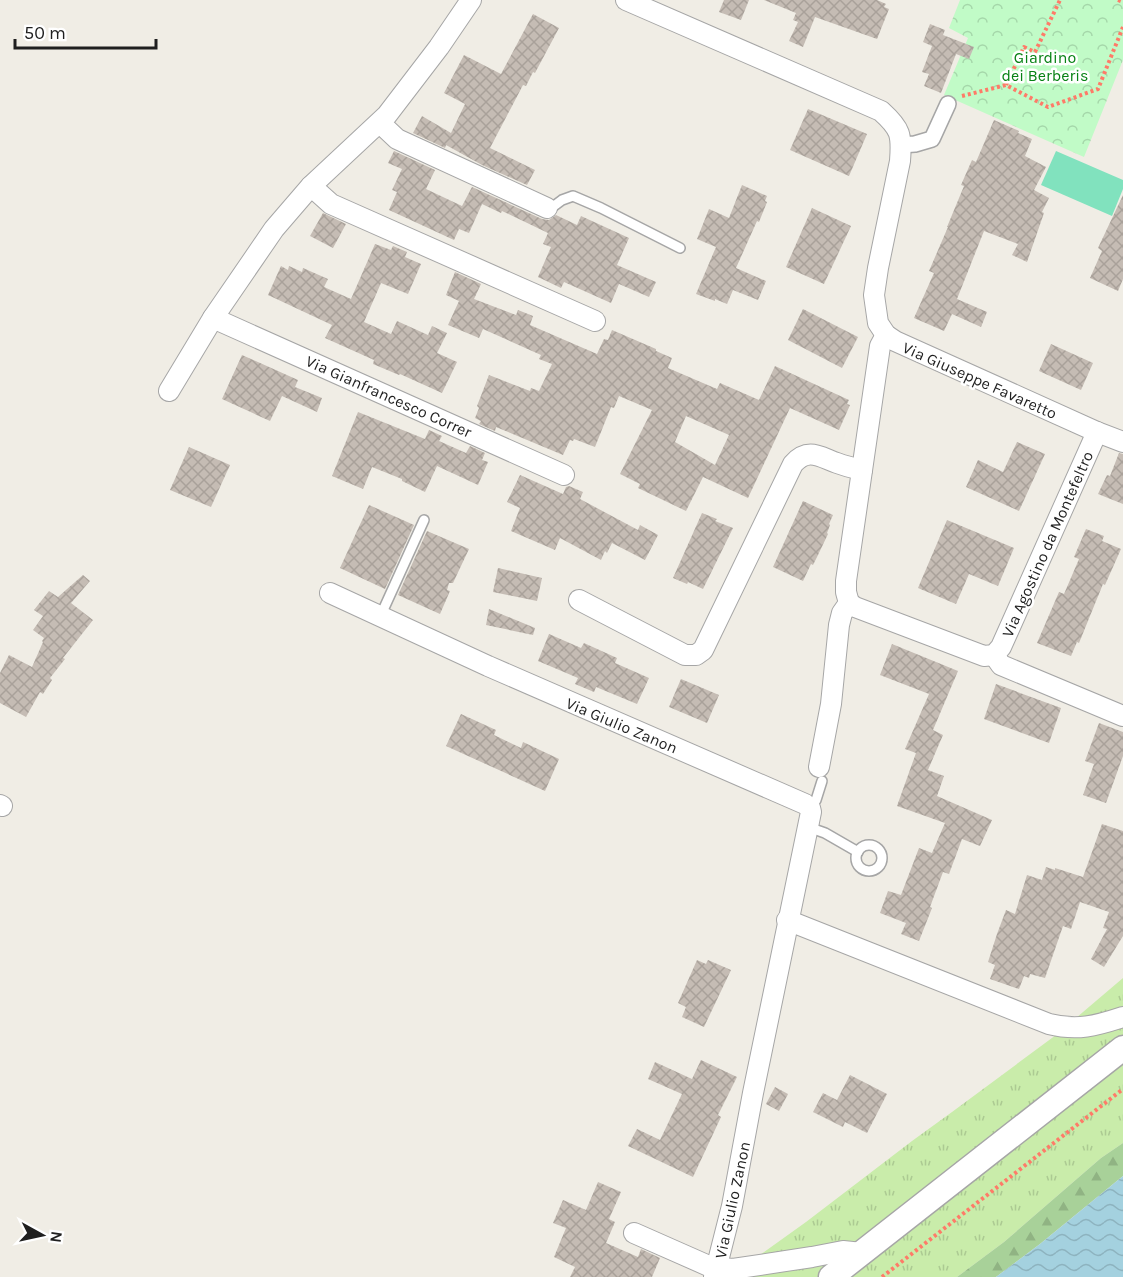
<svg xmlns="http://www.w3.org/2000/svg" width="1123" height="1277" viewBox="0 0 1123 1277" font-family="Karla,sans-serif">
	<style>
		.grass { fill: url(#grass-tufts) }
		.forest { fill: url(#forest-firs) }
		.park { fill: url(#park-crowns) }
		.pitch { fill: #81e2be }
		.water { fill: url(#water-waves) }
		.building { fill: url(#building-cross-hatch); fill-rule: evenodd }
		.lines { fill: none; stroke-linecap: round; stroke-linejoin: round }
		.service-casing { stroke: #a6a6a6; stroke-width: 12 }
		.pedestrian-casing { stroke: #a6a6a6; stroke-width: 18 }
		.minor-casing { stroke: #a6a6a6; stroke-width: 22 }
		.tertiary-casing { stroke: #a6a6a6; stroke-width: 27 }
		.path { stroke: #fe7b68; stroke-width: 4; stroke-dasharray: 3 3; stroke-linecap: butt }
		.service { stroke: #fff; stroke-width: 9 }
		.pedestrian { stroke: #fff; stroke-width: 15 }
		.minor { stroke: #fff; stroke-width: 20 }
		.tertiary { stroke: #fff; stroke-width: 24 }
		.labels { text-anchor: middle; stroke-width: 5; stroke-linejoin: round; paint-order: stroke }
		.park-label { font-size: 16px; fill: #088215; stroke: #fff }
		.street-label { font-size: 16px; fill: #1f1f1f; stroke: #fff }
	</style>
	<defs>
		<pattern id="grass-tufts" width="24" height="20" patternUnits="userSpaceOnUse" patternTransform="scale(1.5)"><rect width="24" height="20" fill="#c9ecaa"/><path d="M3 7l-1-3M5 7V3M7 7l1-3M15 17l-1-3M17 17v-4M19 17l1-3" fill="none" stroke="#acca92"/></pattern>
		<pattern id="forest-firs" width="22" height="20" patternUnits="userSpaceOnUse" patternTransform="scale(1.5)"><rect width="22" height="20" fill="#a8d199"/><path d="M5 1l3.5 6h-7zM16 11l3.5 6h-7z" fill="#90b383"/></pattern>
		<pattern id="park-crowns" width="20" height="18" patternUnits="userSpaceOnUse" patternTransform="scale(1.5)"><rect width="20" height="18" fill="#c1fbc7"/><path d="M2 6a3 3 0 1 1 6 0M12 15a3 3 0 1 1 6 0" fill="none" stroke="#a5d7aa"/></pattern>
		<pattern id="water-waves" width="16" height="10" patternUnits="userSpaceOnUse" patternTransform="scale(1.5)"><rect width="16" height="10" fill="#a4d1df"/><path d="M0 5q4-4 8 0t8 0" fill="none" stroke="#8db3bf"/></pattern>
		<pattern id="building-cross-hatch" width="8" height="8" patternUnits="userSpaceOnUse" patternTransform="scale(1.5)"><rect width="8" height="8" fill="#c5bcb4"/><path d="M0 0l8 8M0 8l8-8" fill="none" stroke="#a9a19a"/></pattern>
	</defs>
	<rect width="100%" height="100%" fill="#f0ede5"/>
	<polygon class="grass" points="1123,978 1123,1143 1101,1158 1004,1242 957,1277 729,1277 806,1222 912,1141 952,1112 1056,1035"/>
	<polygon class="forest" points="1123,1143 1123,1176 1040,1244 996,1277 957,1277 1004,1242 1101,1158"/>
	<polygon class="park" points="960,0 1123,0 1123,60 1084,157 944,95 968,38 949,28"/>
	<polygon class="pitch" points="1056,151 1123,180 1123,189 1112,216 1041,185"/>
	<polygon class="water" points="1123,1176 1123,1277 996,1277 1040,1244"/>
	<g class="building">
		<polygon points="724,0 749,0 741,20 719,12"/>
		<polygon points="764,0 877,0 886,4 884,7 889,9 877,39 815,17 803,47 789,41 798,22 793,20 796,13"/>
		<polygon points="533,14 559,28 535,73 533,72 526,86 523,85 490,148 535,170 527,185 482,165 446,145 445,148 413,133 422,116 451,133 465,104 444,93 464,55 501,74"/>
		<polygon points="930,24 945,30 943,35 974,47 969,59 956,54 941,93 924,86 929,74 922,72 932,46 923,42"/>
		<polygon points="808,109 867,134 849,176 790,150"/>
		<polygon points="994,120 1019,131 1018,133 1032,139 1025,156 1046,167 1034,190 1049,198 1042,212 1044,213 1027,262 1012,255 1018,244 984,231 957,299 987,312 981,327 952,314 944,331 914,318 934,273 929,271 948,227 947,227 964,186 961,185 972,160 976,162"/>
		<polygon points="394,151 435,170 426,189 462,206 472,187 542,219 549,220 556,215 577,225 581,216 629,238 617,265 656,282 649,297 619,284 611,303 564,282 561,288 538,277 551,247 543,244 548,233 502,211 501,213 482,204 469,233 459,229 454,240 389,210 397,192 392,190 402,169 388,163"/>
		<polygon points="742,185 767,196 765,201 767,202 759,222 757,221 736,268 766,281 758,300 733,290 727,304 715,299 715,301 696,294 716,247 697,239 709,209 729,218"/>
		<polygon points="1123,195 1123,279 1118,291 1090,278 1102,251 1098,248"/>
		<polygon points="812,208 851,226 824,284 786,267"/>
		<polygon points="323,213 346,224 333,248 310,236"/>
		<polygon points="375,244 391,250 393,246 407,252 405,257 421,264 408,294 381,283 364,322 391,334 397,321 428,335 432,326 447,333 437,353 457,362 442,393 400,374 399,375 373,364 374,360 325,338 332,325 268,295 281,266 288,270 289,266 302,272 303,268 328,279 324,287 351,299"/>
		<path d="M 455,272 L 481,284 L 474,299 L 516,315 L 518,310 L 533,316 L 530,325 L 597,354 L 604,339 L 608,340 L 612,330 L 656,349 L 656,351 L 672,358 L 668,368 L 717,389 L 720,383 L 759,400 L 775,366 L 849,400 L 847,404 L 850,405 L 839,430 L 790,408 L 748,498 L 703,477 L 686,511 L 638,488 L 640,484 L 620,474 L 652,410 L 619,396 L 614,408 L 611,407 L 595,447 L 574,439 L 573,441 L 570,440 L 563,455 L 496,427 L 495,431 L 479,424 L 481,421 L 475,418 L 479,408 L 477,406 L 489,375 L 530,391 L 531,388 L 539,391 L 552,364 L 539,359 L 541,355 L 483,329 L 479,338 L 448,325 L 459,301 L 446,295 ZM 686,416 L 729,435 L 715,465 L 675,442 Z"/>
		<polygon points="803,309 858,337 842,368 788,340"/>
		<polygon points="1051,344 1093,363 1081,390 1039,371"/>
		<polygon points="242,355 298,380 295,387 322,398 317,412 282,396 270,421 222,399"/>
		<polygon points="358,412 425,439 429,430 442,436 439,441 466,453 470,446 485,453 482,460 488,462 478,485 437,466 425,492 402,481 402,479 372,467 363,489 332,476"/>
		<polygon points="1017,442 1045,454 1019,511 966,487 978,460 1003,472"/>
		<polygon points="189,447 230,465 211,507 170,490"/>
		<polygon points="1119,453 1123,454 1123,504 1098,494 1107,475 1110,476"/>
		<polygon points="520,475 563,494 566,487 569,486 583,492 580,499 638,530 640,525 658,535 645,560 612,543 607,553 605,551 601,560 560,538 555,550 511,531 520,508 507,502"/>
		<polygon points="803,501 833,515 829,524 830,525 827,533 828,534 818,555 813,565 811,564 803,581 773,567"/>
		<polygon points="369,505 414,525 385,589 340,568"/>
		<polygon points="702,513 717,519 715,521 733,528 703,589 688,582 687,584 673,578"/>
		<polygon points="947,520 1014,548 998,586 969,574 956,604 918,588"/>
		<polygon points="1086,529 1104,536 1102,541 1121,549 1105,585 1103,584 1079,643 1077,642 1071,656 1037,643 1059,592 1064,594 1079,559 1074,557"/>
		<polygon points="427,531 469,549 453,583 449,583 447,590 450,591 440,614 398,595"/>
		<polygon points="498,568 542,578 537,601 493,592"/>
		<polygon points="83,575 90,581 71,603 93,620 63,658 65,659 50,678 52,680 43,694 40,692 26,717 0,703 0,673 9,655 32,667 43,642 42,641 44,638 33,630 43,616 34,610 49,591 58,597"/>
		<polygon points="489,609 535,628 533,635 486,625"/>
		<polygon points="549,634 581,648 584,643 617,658 615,663 649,678 637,704 596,687 594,692 575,684 578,678 538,661"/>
		<polygon points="892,644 958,671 933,730 943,735 928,770 944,776 937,796 992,820 980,846 962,839 949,874 943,872 930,907 932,908 919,941 901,934 906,923 880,913 888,891 901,895 919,848 932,853 945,823 897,806 916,753 905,749 929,694 880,675"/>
		<polygon points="681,679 719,695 707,723 669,707"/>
		<polygon points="996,684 1061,708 1049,743 984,719"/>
		<polygon points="461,714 496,730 494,735 521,748 523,742 559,759 545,791 446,746"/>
		<polygon points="1099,723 1123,732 1123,756 1106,803 1083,795 1094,764 1085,761"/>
		<polygon points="1102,824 1123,831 1123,936 1104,967 1091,959 1107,929 1103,928 1109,912 1080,902 1071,929 1063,926 1045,978 1030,974 1029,978 1024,976 1019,989 990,979 995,965 988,962 997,934 1006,910 1015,914 1027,875 1042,880 1046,867 1055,870 1055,868 1083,877"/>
		<polygon points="697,960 706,964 708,960 731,970 704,1027 682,1017 686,1007 678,1003"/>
		<polygon points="701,1060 737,1077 718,1115 721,1117 693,1177 628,1146 637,1129 660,1140 682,1094 648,1079 655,1062 692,1079"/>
		<polygon points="850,1075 887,1094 867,1133 845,1122 843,1127 813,1112 823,1093 837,1100"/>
		<polygon points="775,1087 788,1094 779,1111 766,1104"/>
		<polygon points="598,1182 621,1192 609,1219 615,1222 606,1243 638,1257 641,1249 660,1258 652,1277 570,1277 575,1267 554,1257 566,1228 553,1223 563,1200 586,1210"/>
	</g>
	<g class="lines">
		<g class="service-casing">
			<g id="service">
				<polyline points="547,208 554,206 562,200 573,196 601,208 680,248"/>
				<polyline points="380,617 424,520"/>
				<polyline points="810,808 816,800 822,781"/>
				<polyline points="808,827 825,833 858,852"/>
				<circle cx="869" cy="858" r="13"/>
			</g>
		</g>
		<g class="pedestrian-casing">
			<polyline id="pedestrian" points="901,145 915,144 932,139 948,104"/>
		</g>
		<g class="minor-casing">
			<g id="minor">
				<path d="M 626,0 L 881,111 C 901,129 902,135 900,161 L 878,268 L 874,295 L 878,323 L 886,335 L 895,341 L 1097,432 L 1123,442"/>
				<polyline points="380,123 397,139 547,208"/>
				<polyline points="311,186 331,204 595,321"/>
				<polyline points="213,318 564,475"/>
				<polyline points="169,391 213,318 274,229 311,186 387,115 439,47 471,0"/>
				<polyline points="330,593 488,666 805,804 810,808 811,812 753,1093 732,1206 714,1277"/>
				<path d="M 579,600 L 685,655 L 696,655 L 703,650 L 793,464 C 808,447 820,457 837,463 C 845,466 853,468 862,470"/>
				<polyline points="849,603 855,607 984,656 994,655 1001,647 1097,432"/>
				<polyline points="849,603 846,592 846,581 880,346 886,335"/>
				<polyline points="994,655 1001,665 1123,716"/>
				<polyline points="819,767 831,704 839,625 842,613 849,603"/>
				<polyline points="0,805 2,806"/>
				<path d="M 787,920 L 1049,1024 C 1077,1031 1096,1026 1123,1017"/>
				<polyline points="634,1233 711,1267 733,1269 812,1257 843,1251 862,1253"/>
			</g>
		</g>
		<g class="tertiary-casing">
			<polyline id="tertiary" points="831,1277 1123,1048"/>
		</g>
		<g class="path">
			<polyline points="1118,0 1123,2"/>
			<polyline points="1006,85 1024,47 1035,52 1060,0"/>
			<polyline points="962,96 1006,85 1048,107 1098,89 1123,27"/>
			<polyline points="882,1277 1123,1089"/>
		</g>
		<use href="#service" class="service"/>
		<use href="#pedestrian" class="pedestrian"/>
		<use href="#minor" class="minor"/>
		<use href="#tertiary" class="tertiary"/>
	</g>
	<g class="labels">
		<g class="park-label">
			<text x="1045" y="63">Giardino<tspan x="1045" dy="18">dei Berberis</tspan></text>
		</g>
		<g class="street-label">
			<text transform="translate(980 380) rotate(24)" y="6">Via Giuseppe Favaretto</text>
			<text transform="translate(389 396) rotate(24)" y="6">Via Gianfrancesco Correr</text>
			<text transform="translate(1047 544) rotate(-66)" y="6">Via Agostino da Montefeltro</text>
			<text transform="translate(622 725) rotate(23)" y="6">Via Giulio Zanon</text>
			<text transform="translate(732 1200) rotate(-78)" y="6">Via Giulio Zanon</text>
		</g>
	</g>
	<g transform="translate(42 1235) rotate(98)" stroke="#ffffff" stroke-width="4.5" paint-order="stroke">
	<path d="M0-4.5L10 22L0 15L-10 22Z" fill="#1f1f1f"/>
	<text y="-9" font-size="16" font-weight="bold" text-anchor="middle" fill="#1f1f1f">N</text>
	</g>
	<path d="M15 39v9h141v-9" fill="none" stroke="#1f1f1f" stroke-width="3"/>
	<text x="24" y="39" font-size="18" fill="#1f1f1f" stroke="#ffffff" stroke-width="4.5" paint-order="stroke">50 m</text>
</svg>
